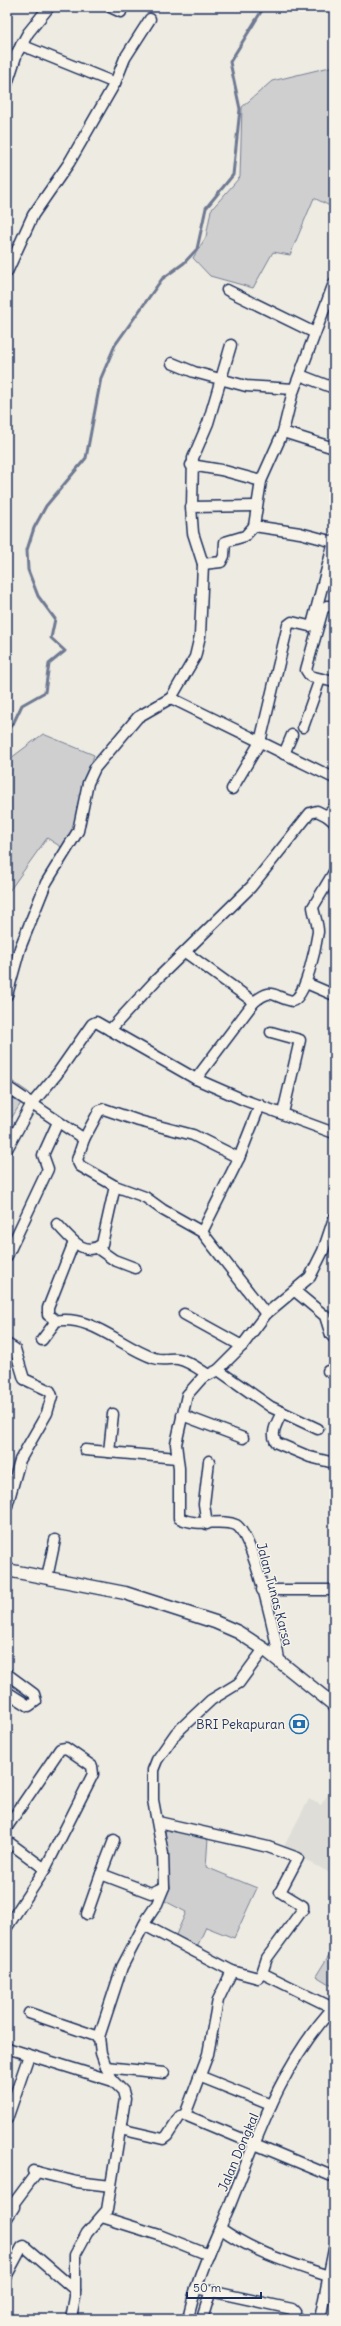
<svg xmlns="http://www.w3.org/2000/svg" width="341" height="2326" viewBox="0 0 341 2326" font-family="Delius,sans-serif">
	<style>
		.built { fill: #deddd8 }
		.green { fill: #cfcfcf; stroke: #757f96 }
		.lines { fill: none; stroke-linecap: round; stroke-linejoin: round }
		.stream { stroke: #6e7992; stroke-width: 3 }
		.minor-casing { stroke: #1b2f5e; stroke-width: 13 }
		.major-casing { stroke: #1b2f5e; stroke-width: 15 }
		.minor { stroke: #f7f3e8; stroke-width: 10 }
		.major { stroke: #f7f3e8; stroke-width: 12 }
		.labels { text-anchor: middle; stroke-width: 3; stroke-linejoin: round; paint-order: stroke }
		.street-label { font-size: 13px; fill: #1b2f5e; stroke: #f7f3e8 }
		.poi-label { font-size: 13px; fill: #1b2f5e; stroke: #f7f3e8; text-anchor: end }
	</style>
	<rect width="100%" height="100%" fill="#eeebe2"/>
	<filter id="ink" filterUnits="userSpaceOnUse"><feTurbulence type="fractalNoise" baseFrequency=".025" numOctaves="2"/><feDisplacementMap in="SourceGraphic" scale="8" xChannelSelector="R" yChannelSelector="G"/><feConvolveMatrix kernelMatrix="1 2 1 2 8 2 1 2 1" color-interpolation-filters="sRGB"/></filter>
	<g filter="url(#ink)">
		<polygon class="built" points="334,1785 334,1875 283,1848 309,1799 321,1805"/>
		<g class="green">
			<polygon points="334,66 334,208 314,198 290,255 273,252 253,288 210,276 193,258 206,237 211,210 240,177 242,107 272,81"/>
			<polygon points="43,734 94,755 82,797 80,820 66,850 47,838 7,894 7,761"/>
			<polygon points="7,1078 28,1092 7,1125"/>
			<polygon points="165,1828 208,1838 206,1867 257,1888 234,1938 206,1927 197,1947 175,1937 186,1912 163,1900 168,1858"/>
			<polygon points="334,1947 334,1987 316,1976"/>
		</g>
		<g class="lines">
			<polyline class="stream" points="7,726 12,726 22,705 45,692 49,664 65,651 51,638 55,619 38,596 28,570 27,550 34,528 46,506 86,458 101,378 115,345 162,279 184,263 197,249 206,208 233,175 240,109 230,62 264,7"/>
			<g class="minor-casing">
				<g id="minor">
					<polyline points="110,7 121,12"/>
					<polyline points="21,45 115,83 125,58 150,19"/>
					<polyline points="7,84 17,53 28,33 49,7"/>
					<polyline points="7,272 33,215 69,163 115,83"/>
					<polyline points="334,283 292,395 283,432 261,481 254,526 300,533 334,542"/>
					<polyline points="227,290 315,333"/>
					<polyline points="172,363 194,372 246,386 294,389"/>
					<polyline points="300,375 331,387"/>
					<polyline points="283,432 334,448"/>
					<polyline points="191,465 221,470 261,481"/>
					<polyline points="192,506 193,458 208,423 231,345"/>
					<polyline points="203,564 221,562 224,556 225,542 245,536 254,526"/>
					<polyline points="334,606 327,606 323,609 306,670 310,676 334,682"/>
					<polyline points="171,698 334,778"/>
					<polyline points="303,727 320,679"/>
					<polyline points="284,754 292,735"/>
					<polyline points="232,789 260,742 288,625 292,622 309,626 312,625 334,542"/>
					<polyline points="334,808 327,816 334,822"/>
					<polyline points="185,952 254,1002"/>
					<polyline points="306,983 334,995"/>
					<polyline points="7,995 20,948 46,883 78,831 88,783 95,768 138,717 171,698 195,657 200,636 203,564 193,533 191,507 256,506"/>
					<polyline points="110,1030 156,980 251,887 310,813 317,811 327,816"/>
					<polyline points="271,1032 300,1040 283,1113"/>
					<path d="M 196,1079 L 254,1002 C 273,987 271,996 292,1001 C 306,998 316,945 318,932 C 318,923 314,915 313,907 L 334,872"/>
					<polyline points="7,1087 84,1139 77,1160 80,1166 115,1186 145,1197 163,1210 202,1232 266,1314"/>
					<polyline points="84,1139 99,1111 104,1109 139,1121 193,1135 239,1158"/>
					<polyline points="7,1149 31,1105 57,1074 92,1024 96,1022 196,1079 244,1100 334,1133"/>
					<path d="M 57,1224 C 69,1236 84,1259 102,1244 L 115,1186"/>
					<polyline points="202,1232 239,1158 260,1105"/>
					<polyline points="97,1248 114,1260 135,1268"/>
					<polyline points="7,1256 48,1169 43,1155 58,1122"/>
					<polyline points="295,1291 325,1316 331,1335 334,1338"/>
					<polyline points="184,1314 242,1346"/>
					<path d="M 55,1321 C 91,1314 121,1347 154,1358 C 162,1361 170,1358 178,1359 C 189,1361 199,1369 208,1375"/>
					<polyline points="42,1340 54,1324 53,1318 48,1315 48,1308 74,1242"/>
					<polyline points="7,1344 15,1349 24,1379 50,1391 52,1396 47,1413 20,1460 7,1506"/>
					<polyline points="218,1370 271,1407 318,1429"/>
					<polyline points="328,1371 334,1374"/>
					<path d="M 282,1412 C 278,1421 269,1434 277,1443 L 310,1457 L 334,1463"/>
					<polyline points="182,1415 243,1438"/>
					<polyline points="85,1450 177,1458"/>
					<polyline points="109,1452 113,1414"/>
					<polyline points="207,1524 204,1504 209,1461"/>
					<polyline points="47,1578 55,1540"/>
					<polyline points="262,1590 334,1590"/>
					<path d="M 279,1660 C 276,1638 253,1534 236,1525 C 222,1518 199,1528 179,1518 L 179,1468 L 176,1444 L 187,1395 L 202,1378 L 218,1370 L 242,1346 L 266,1314 L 310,1277 L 323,1251 L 334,1218"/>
					<polyline points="7,1674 34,1694 36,1701 29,1706 7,1692"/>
					<polyline points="158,1822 268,1847 298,1858 280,1892 303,1906 303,1909 267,1958 262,1973 258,1978 232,1971 218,2000 208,2054 185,2115 334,2177"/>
					<polyline points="7,1827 60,1749 66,1748 92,1766 93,1774 45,1869 7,1927"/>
					<polyline points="114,1840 101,1874 151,1893 164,1887"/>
					<polyline points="7,1841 45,1869"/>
					<polyline points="87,1914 101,1874"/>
					<polyline points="144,1925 232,1971"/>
					<polyline points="262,1973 333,2008"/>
					<polyline points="29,2013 99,2037"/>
					<polyline points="7,2048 113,2081"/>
					<polyline points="106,2067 164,2073"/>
					<polyline points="199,2076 271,2105"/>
					<polyline points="7,2119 29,2055"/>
					<polyline points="120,2129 163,2139 167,2136 180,2116 185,2115"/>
					<polyline points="33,2171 77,2182 111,2186"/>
					<polyline points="102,2217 159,2235 209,2255"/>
					<polyline points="7,2218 14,2207 14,2203 37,2172"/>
					<path d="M 220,2228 C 253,2252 290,2263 328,2276"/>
					<polyline points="7,2275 22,2247 24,2246 75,2290"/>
					<polyline points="196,2288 292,2309 295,2312 293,2319"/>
					<polyline points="71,2319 75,2297 75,2255 87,2233 107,2210 125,2099 123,2091 113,2081 106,2067 101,2053 99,2037 122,1967 147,1919 157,1904 164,1887 163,1854 153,1800 153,1770 157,1760 176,1733 211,1700 239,1683 264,1649"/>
					<path d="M 188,2319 C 196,2279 214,2242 230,2205 C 258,2135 282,2063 334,2007"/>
					<polyline points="202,2319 211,2290"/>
					<polyline points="320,2319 334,2249"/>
				</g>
			</g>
			<g class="major-casing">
				<polyline id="major" points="7,1570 125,1593 215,1622 238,1632 264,1649 334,1705"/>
			</g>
			<use href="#minor" class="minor"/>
			<use href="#major" class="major"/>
		</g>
	</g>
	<defs>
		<g id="bank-ring" transform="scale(1)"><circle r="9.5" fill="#f7f3e8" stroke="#1f6fb2" stroke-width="1.5"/><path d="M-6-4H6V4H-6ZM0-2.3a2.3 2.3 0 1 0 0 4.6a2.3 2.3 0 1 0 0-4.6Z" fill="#1f6fb2"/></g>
	</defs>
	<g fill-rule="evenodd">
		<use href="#bank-ring" x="299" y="1724"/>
	</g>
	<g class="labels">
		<g class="street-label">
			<text transform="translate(275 1594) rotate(75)" y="5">Jalan Tunas Karsa</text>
			<text transform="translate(238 2152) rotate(-67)" y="5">Jalan Dongkal</text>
		</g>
		<g class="poi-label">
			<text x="285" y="1729">BRI Pekapuran</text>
		</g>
	</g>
	<rect width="341" height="2326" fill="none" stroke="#f7f3e8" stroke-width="24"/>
	<rect x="12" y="12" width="317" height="2302" fill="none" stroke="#1b2f5e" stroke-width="1.5" filter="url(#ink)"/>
	<path d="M187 2292v6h74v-6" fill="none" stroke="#1b2f5e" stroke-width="2"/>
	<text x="193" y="2292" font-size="12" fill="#1b2f5e" stroke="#f7f3e8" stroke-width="3" paint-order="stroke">50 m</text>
</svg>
